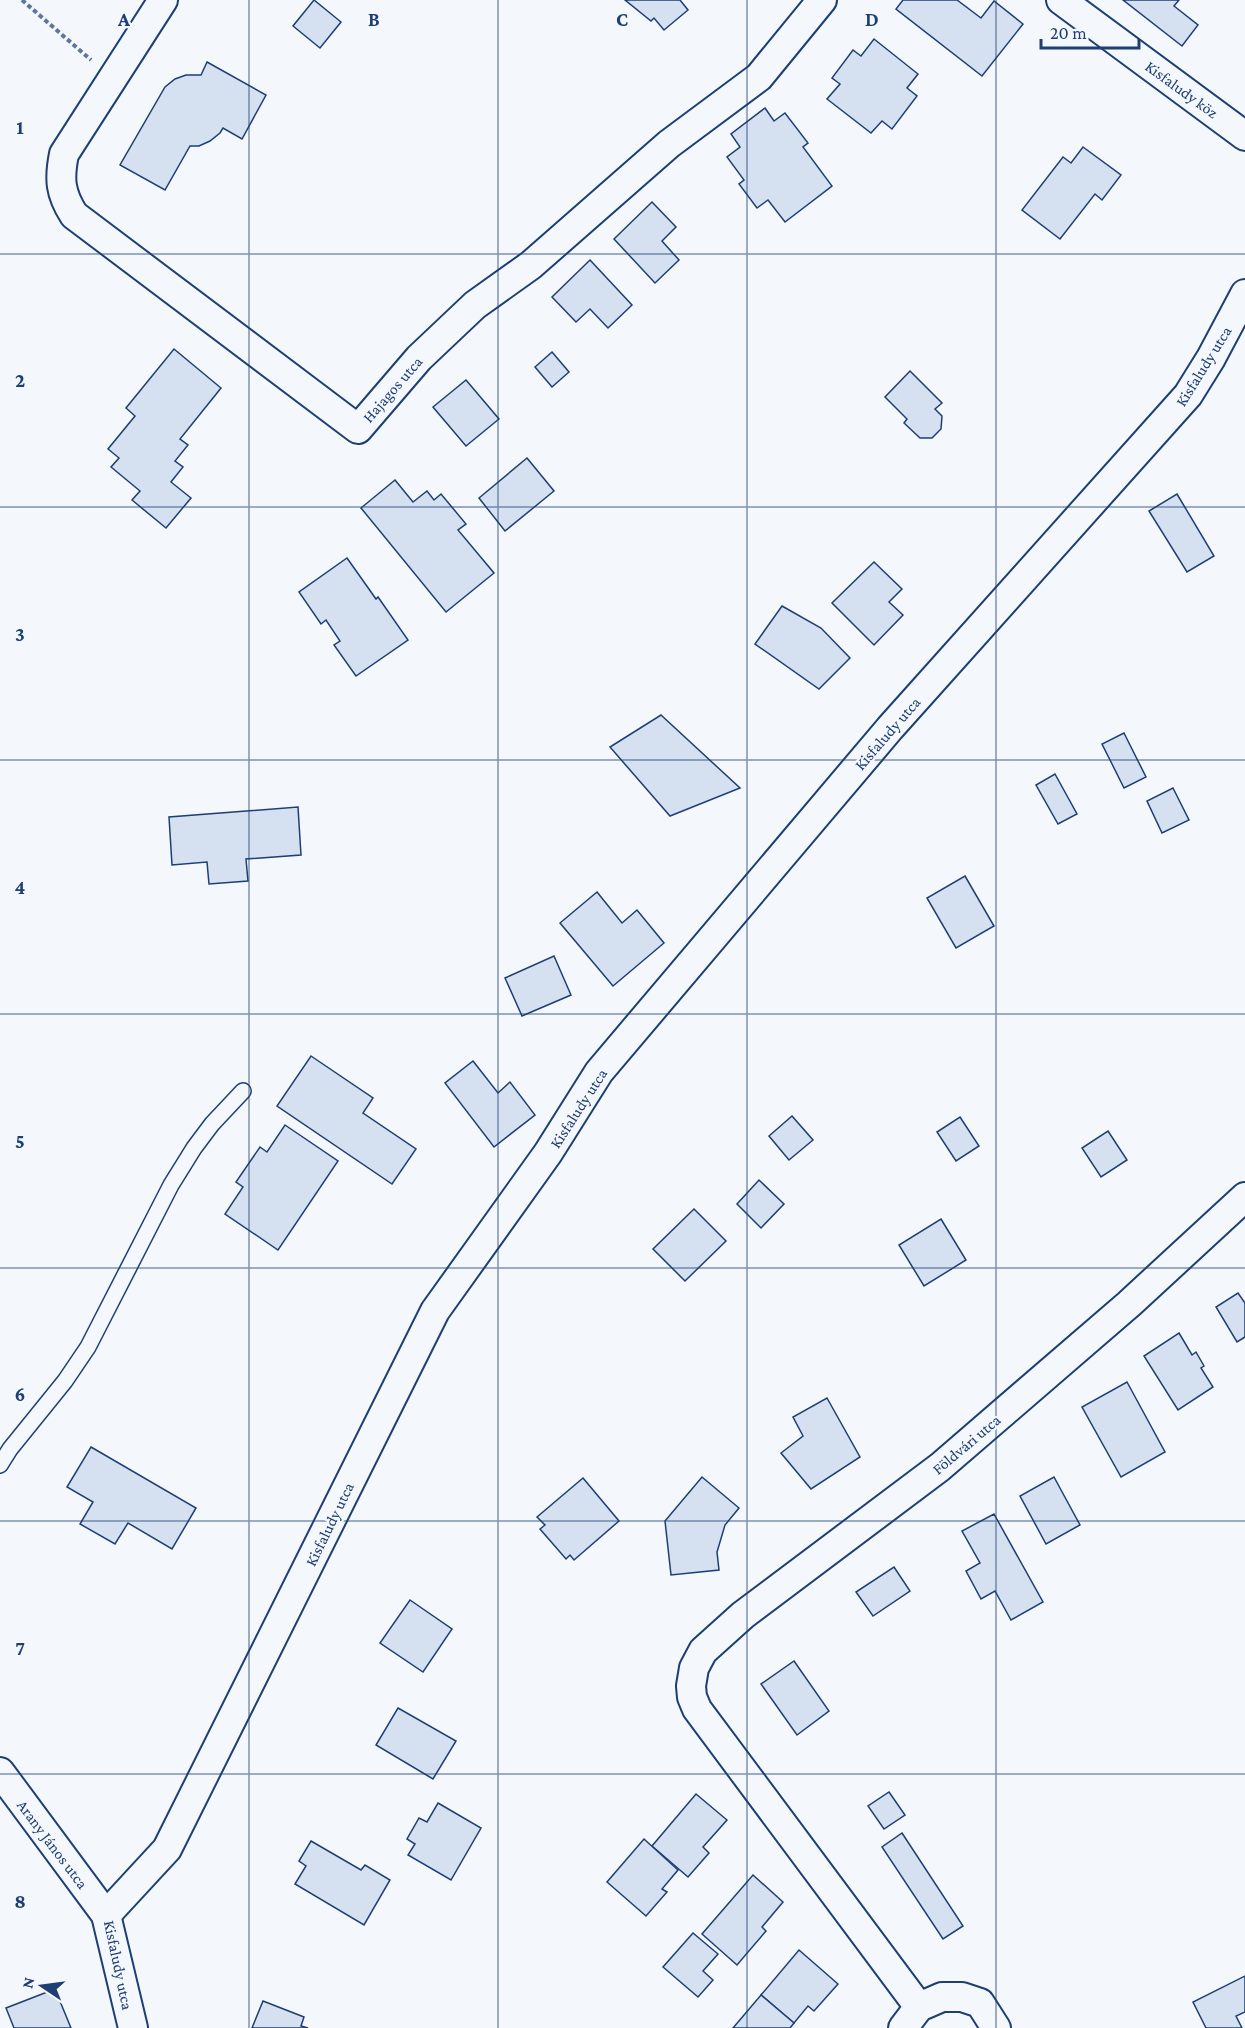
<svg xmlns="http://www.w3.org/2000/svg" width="1245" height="2028" viewBox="0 0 1245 2028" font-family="'Crimson Pro',serif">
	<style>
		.building { fill: #d5e0f0; stroke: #1d3f73; stroke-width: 1.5 }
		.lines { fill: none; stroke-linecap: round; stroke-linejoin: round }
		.service-casing { stroke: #1d3f73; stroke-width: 18 }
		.minor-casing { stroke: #1d3f73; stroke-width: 32 }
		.path { stroke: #5e769c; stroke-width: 4; stroke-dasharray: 4.5 3; stroke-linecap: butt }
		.service { stroke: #f4f7fb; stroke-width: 15 }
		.minor { stroke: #f4f7fb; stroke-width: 28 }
		.grid { fill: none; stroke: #1d3f73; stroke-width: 1.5; stroke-opacity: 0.55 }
		.labels { text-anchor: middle; stroke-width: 4.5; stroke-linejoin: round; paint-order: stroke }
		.street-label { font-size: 16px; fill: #1d3f73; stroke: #f4f7fb }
		.grid-label { font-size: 20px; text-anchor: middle; font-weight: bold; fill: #1d3f73; stroke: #f4f7fb; stroke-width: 4.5; stroke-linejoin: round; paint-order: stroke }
	</style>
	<rect width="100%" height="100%" fill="#f4f7fb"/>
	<g class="building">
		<polygon points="314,0 341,22 320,48 293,26"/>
		<polygon points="625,0 680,0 688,10 664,30 654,18 651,21"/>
		<polygon points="903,0 957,0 981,18 994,1 1023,24 982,76 896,9"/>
		<polygon points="1123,0 1179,0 1174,6 1198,25 1182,46"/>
		<polygon points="874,39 918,74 907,88 917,96 892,129 882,121 871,133 827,99 840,84 832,78 853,50 861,56"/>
		<polygon points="207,62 266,95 242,139 223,128 220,133 210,141 199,146 190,146 165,190 120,165 165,87 175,79 186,75 201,75"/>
		<polygon points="765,108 774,121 785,113 808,143 803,147 832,186 785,222 768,200 757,208 739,184 744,180 727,157 740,147 731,134"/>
		<polygon points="1083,147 1121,175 1102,200 1095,194 1060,239 1022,210 1063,157 1071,163"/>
		<polygon points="652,202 676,227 662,241 679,260 655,283 614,239"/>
		<polygon points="590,260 632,305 608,328 590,309 576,322 552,297"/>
		<polygon points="174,349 221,388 180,439 188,445 175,461 183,467 171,482 191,498 166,528 132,500 140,491 111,467 119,458 108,449 135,416 126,408"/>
		<polygon points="552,352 569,372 552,387 535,367"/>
		<polygon points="910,371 942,403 935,409 942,416 941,429 932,438 920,438 904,423 907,419 885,397"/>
		<polygon points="466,380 499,419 466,446 433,407"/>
		<polygon points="527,458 554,491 505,531 479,498"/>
		<polygon points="395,480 413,502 427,491 434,500 441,494 466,524 458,530 494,573 446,612 361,508"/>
		<polygon points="1177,494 1214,556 1187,572 1149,511"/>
		<polygon points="347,558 376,599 378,597 408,640 356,676 334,645 340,641 326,620 321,624 299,592"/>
		<polygon points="874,562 902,589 889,602 903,615 874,645 832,603"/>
		<polygon points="782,606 821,628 850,658 819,689 755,644"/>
		<polygon points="661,715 740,788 670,816 610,747"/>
		<polygon points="1124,733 1146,777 1124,788 1102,744"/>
		<polygon points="1055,774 1077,814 1058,824 1036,785"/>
		<polygon points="1173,788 1189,820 1162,833 1147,801"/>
		<polygon points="298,807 301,855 246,859 248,881 209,884 207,862 172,865 169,817"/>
		<polygon points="965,876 994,926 956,948 927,898"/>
		<polygon points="597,892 622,923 637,910 664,943 613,986 560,923"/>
		<polygon points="554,956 571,995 522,1016 505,978"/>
		<polygon points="311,1056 373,1098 363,1113 416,1149 392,1184 277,1106"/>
		<polygon points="473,1061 498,1093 510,1082 535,1115 494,1147 445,1083"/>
		<polygon points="792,1116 813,1140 789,1160 769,1136"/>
		<polygon points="960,1117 979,1146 956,1161 937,1132"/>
		<polygon points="285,1125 338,1161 278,1250 225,1214 243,1187 236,1182 260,1147 267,1152"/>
		<polygon points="1108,1131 1127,1160 1101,1177 1082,1148"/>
		<polygon points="759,1180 784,1204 761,1228 737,1204"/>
		<polygon points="694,1209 726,1241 685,1281 653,1249"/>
		<polygon points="941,1219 966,1260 924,1286 899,1245"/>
		<polygon points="1238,1293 1245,1303 1245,1337 1237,1342 1216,1307"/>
		<polygon points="1179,1333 1192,1355 1196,1352 1204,1366 1201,1368 1213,1387 1178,1410 1144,1356"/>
		<polygon points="1127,1382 1165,1452 1121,1477 1082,1407"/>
		<polygon points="827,1398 860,1457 811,1489 781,1453 803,1436 793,1417"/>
		<polygon points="91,1447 196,1508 172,1549 128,1523 115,1544 80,1524 93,1502 67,1487"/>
		<polygon points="702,1477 739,1508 725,1525 717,1552 719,1570 671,1575 665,1521"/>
		<polygon points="1054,1477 1080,1525 1046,1544 1020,1496"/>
		<polygon points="583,1478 619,1521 574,1560 570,1555 566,1559 540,1529 545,1525 537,1517"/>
		<polygon points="994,1514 1043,1602 1011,1620 995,1591 981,1599 966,1571 980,1563 962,1531"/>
		<polygon points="894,1567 910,1591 873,1616 856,1592"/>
		<polygon points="410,1600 452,1629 423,1672 380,1643"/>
		<polygon points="794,1661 829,1711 797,1735 761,1684"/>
		<polygon points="398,1708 456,1741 433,1779 376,1745"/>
		<polygon points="889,1792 905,1815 884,1829 868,1806"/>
		<polygon points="696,1794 727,1820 703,1847 709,1853 688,1877 652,1846"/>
		<polygon points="438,1803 481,1828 451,1880 408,1855 415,1844 407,1839 419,1818 427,1822"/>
		<polygon points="902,1833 963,1926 943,1939 882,1847"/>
		<polygon points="644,1839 678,1870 662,1889 667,1892 646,1916 607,1882"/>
		<polygon points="311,1841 361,1870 365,1865 390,1880 364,1925 295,1884 306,1866 299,1861"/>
		<polygon points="753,1875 783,1902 762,1927 766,1931 737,1965 702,1934"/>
		<polygon points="693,1933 718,1954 703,1971 713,1980 698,1997 663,1967"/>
		<polygon points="799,1950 838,1984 814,2011 808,2006 794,2023 761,1995"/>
		<polygon points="1245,1976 1245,2012 1236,2016 1242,2028 1206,2028 1193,2002"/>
		<polygon points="55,1989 71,2028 14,2028 6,2008"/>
		<polygon points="761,1995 794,2023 790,2028 733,2028"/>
		<polygon points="263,2001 304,2017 301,2026 308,2028 252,2028"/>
	</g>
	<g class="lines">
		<g class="service-casing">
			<polyline id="service" points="0,1465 10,1449 65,1381 88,1347 171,1185 194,1148 212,1124 243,1091"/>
		</g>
		<g class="minor-casing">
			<g id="minor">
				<path d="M 163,0 L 64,154 C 59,179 60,193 74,215 L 358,429 L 419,358 L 475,305 L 531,265 L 669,144 L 759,77 L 822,0"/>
				<polyline points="1061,0 1245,136"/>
				<polyline points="0,1772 106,1915 133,2028"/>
				<polyline points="106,1915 167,1849 435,1311 548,1153 599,1072 890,728 1188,395 1211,358 1245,294"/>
				<polyline points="919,2007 697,1709 692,1697 691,1686 694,1668 703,1651 743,1615 940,1467 1129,1304 1245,1197"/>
				<polyline points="903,2028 919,2007 942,1997 962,1997 980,2003 996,2028"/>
			</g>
		</g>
		<polyline class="path" points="22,0 91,60"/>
		<use href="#service" class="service"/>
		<use href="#minor" class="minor"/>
	</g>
	<path class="grid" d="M 249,0 L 249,2028M 498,0 L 498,2028M 747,0 L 747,2028M 996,0 L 996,2028M 0,254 L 1245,254M 0,507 L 1245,507M 0,760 L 1245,760M 0,1014 L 1245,1014M 0,1268 L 1245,1268M 0,1521 L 1245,1521M 0,1774 L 1245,1774"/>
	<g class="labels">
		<g class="street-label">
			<text transform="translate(1182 89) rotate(36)" y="6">Kisfaludy köz</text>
			<text transform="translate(1203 366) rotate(-58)" y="6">Kisfaludy utca</text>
			<text transform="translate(392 389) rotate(-49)" y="6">Hajagos utca</text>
			<text transform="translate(887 733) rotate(-49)" y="6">Kisfaludy utca</text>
			<text transform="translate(578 1108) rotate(-57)" y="6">Kisfaludy utca</text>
			<text transform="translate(966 1444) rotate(-40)" y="6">Földvári utca</text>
			<text transform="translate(329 1524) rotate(-64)" y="6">Kisfaludy utca</text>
			<text transform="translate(53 1844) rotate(53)" y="6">Arany János utca</text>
			<text transform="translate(119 1965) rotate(78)" y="6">Kisfaludy utca</text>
		</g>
	</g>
	<g class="grid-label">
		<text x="124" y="26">A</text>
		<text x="374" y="26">B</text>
		<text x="622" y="26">C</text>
		<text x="872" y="26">D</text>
		<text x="20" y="134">1</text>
		<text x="20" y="387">2</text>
		<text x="20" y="641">3</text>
		<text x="20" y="894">4</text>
		<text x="20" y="1148">5</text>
		<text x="20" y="1401">6</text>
		<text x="20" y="1655">7</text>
		<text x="20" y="1908">8</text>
	</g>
	<g transform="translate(42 1986) rotate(283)" stroke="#f4f7fb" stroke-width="4.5" paint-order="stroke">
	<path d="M0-4.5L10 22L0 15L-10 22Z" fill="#1d3f73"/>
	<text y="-9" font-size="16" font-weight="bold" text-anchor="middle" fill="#1d3f73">N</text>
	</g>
	<path d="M1041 39v9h98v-9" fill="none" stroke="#1d3f73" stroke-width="3"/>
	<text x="1050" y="39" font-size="18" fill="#1d3f73" stroke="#f4f7fb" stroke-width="4.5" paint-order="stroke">20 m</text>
</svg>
